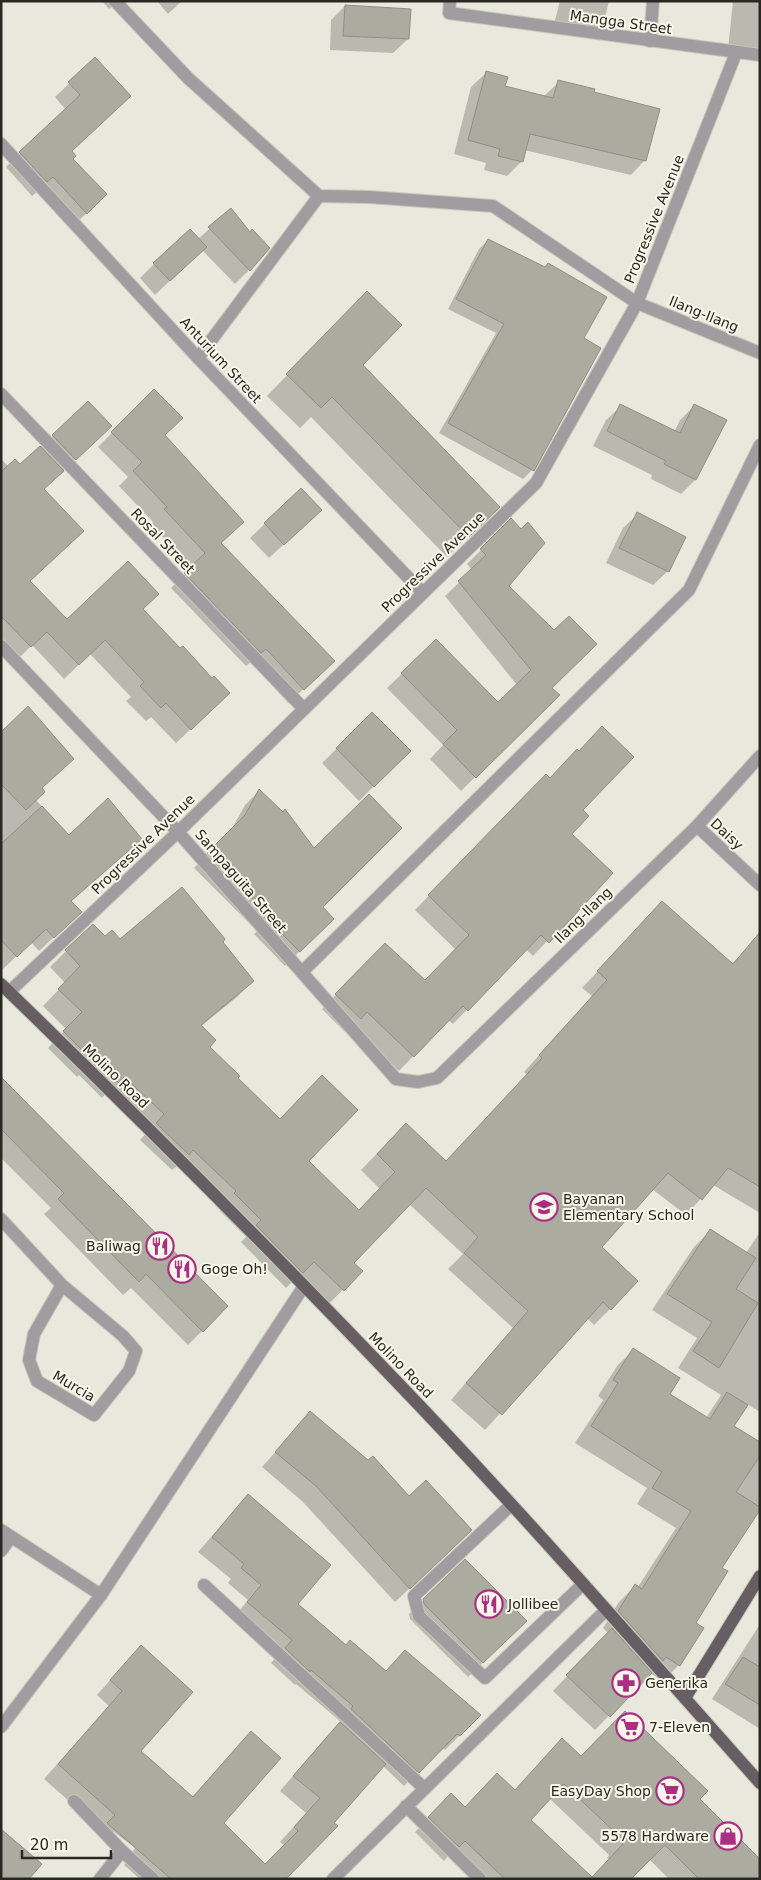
<svg xmlns="http://www.w3.org/2000/svg" width="761" height="1880" viewBox="0 0 761 1880" font-family="'DejaVu Sans',sans-serif">
	<style>
		.shadow { fill: #0003; fill-rule: evenodd }
		.building { fill: #acaba0; stroke: #908f84; fill-rule: evenodd }
		.lines { fill: none; stroke-linecap: round; stroke-linejoin: round }
		.minor-casing { stroke: #c6c6bb; stroke-width: 14 }
		.major-casing { stroke: #c6c6bb; stroke-width: 14 }
		.minor { stroke: #a19c9f; stroke-width: 12 }
		.major { stroke: #675e63; stroke-width: 12 }
		.labels { text-anchor: middle; stroke-width: 4; stroke-linejoin: round; paint-order: stroke }
		.street-label { font-size: 14px; fill: #292924; stroke: #f7f6e9 }
		.poi-label { font-size: 14px; fill: #292924; stroke: #f7f6e9; text-anchor: start }
	</style>
	<rect width="100%" height="100%" fill="#e9e8dc"/>
	<g class="shadow">
		<polygon points="102,1 118,1 109,9"/>
		<polygon points="157,1 182,1 168,14"/>
		<polygon points="560,1 609,1 604,22 589,36 553,28"/>
		<polygon points="733,1 760,1 760,51 728,49"/>
		<polygon points="345,6 408,39 393,53 330,50 331,20"/>
		<polygon points="95,59 70,151 71,159 91,209 72,227 38,191 32,196 6,167 66,110 55,97"/>
		<polygon points="486,73 504,87 544,96 559,82 593,93 645,160 631,175 524,150 522,161 507,176 484,170 486,163 454,154 471,87"/>
		<polygon points="231,210 249,270 235,284 202,250 155,295 140,278 154,264 198,239"/>
		<polygon points="488,240 582,339 532,470 523,479 439,433 496,333 448,309 479,249"/>
		<polygon points="346,314 361,365 498,507 447,557 311,417 300,428 267,396"/>
		<polygon points="154,390 164,435 220,544 319,675 288,703 251,662 246,666 171,588 191,568 151,524 153,522 119,486 128,477 98,447"/>
		<polygon points="88,403 96,440 43,489 29,582 67,621 142,609 214,707 176,743 151,717 146,721 126,701 131,697 90,654 64,679 32,645 16,661 1,645 1,459 9,467 20,466"/>
		<polygon points="621,406 674,432 680,420 694,406 695,480 681,494 651,479 652,475 593,446 606,420"/>
		<polygon points="301,489 306,524 269,558 250,538"/>
		<polygon points="638,514 668,571 653,585 606,563 623,528"/>
		<polygon points="511,520 507,586 551,688 558,695 461,791 430,759 443,745 387,688 436,641 498,704 517,685 445,596 472,570 467,564"/>
		<polygon points="372,714 409,751 359,801 322,763"/>
		<polygon points="1,734 40,789 36,800 69,836 140,839 70,902 66,926 39,951 31,942 2,970"/>
		<polygon points="531,790 570,834 611,873 533,956 526,949 453,1024 448,1020 399,1071 352,1025 345,1032 322,1009 371,959 424,982 456,950 415,910"/>
		<polygon points="259,791 321,907 332,919 285,966 254,934 257,931 194,868 231,830 245,805"/>
		<polygon points="662,902 732,964 758,936 760,1213 713,1185 686,1215 652,1189 601,1247 610,1309 594,1325 587,1318 485,1430 451,1400 513,1328 448,1269 463,1254 409,1204 353,1263 361,1271 327,1306 297,1277 286,1288 241,1242 246,1237 219,1210 220,1208 177,1166 172,1170 140,1140 148,1131 107,1092 102,1098 79,1075 77,1077 48,1048 66,1029 43,1006 65,983 50,967 66,951 105,938 120,940 221,942 253,981 237,997 200,1027 208,1047 308,1161 359,1211 380,1189 361,1170 390,1140 446,1162 527,1075 524,1072 592,996 582,988"/>
		<polygon points="1,1077 227,1306 188,1345 131,1288 123,1295 44,1214 51,1208 1,1158"/>
		<polygon points="710,1231 746,1253 760,1232 760,1412 747,1404 733,1426 760,1444 760,1509 721,1568 694,1623 679,1665 663,1681 650,1673 595,1730 553,1691 608,1633 603,1628 619,1602 635,1586 638,1587 676,1528 637,1504 647,1488 575,1443 603,1400 598,1396 617,1366 633,1350 669,1394 706,1418 721,1395 678,1368 697,1338 652,1310 694,1247"/>
		<polygon points="310,1413 409,1498 456,1545 395,1602 302,1501 262,1467"/>
		<polygon points="248,1495 296,1604 345,1646 385,1672 405,1652 480,1715 445,1750 442,1747 404,1786 383,1766 284,1879 140,1879 124,1865 135,1848 114,1832 110,1837 44,1779 109,1706 97,1695 127,1661 139,1751 192,1797 251,1732 222,1823 265,1866 285,1846 280,1842 306,1813 280,1791 340,1721 296,1684 295,1685 271,1663 278,1655 234,1617 248,1600 228,1583 231,1579 198,1552"/>
		<polygon points="424,1600 511,1635 468,1677 410,1619 409,1614"/>
		<polygon points="760,1624 760,1729 712,1699"/>
		<path d="M 548,1755 L 581,1758 L 698,1799 L 760,1879 L 669,1879 L 649,1859 L 630,1879 L 475,1879 L 449,1855 L 444,1861 L 415,1832 L 436,1810 L 464,1808 L 514,1791 ZM 549,1798 L 609,1855 L 607,1858 L 609,1859 L 592,1878 L 529,1820 Z"/>
	</g>
	<g class="building">
		<polygon points="345,5 411,9 409,39 343,36"/>
		<polygon points="95,57 131,96 72,151 76,156 73,159 107,194 87,214 53,177 47,182 19,152 80,95 68,82"/>
		<polygon points="486,71 508,77 505,86 553,98 558,80 595,89 594,92 660,109 646,161 530,134 523,162 498,156 500,149 468,140"/>
		<polygon points="231,208 250,232 252,229 270,248 250,271 208,227"/>
		<polygon points="190,229 207,247 170,281 153,263"/>
		<polygon points="488,239 545,267 548,263 607,297 584,338 601,348 534,471 448,423 504,324 456,299"/>
		<polygon points="367,291 402,325 363,365 500,507 469,537 332,397 321,408 286,374"/>
		<polygon points="154,389 183,418 165,435 244,522 221,543 335,661 304,690 266,649 261,653 184,573 205,553 164,509 167,507 133,471 142,462 111,432"/>
		<polygon points="88,401 112,426 76,460 52,435"/>
		<polygon points="620,404 680,433 694,404 727,420 696,480 664,464 666,461 607,431"/>
		<polygon points="40,446 64,471 44,489 84,531 30,581 67,619 128,561 159,594 143,609 180,648 183,646 212,678 214,676 230,693 191,730 166,703 161,708 140,686 144,682 105,640 79,665 47,632 31,647 1,616 1,472 15,459 20,464"/>
		<polygon points="301,488 322,510 284,545 264,523"/>
		<polygon points="637,512 686,537 669,572 619,548"/>
		<polygon points="511,518 521,529 528,522 545,543 509,586 554,630 569,616 597,644 552,688 560,695 476,778 443,744 457,730 401,673 436,639 498,702 531,670 458,581 486,555 480,549"/>
		<polygon points="28,706 74,759 42,788 45,792 26,810 1,784 1,732"/>
		<polygon points="372,712 411,751 374,787 336,748"/>
		<polygon points="602,726 634,757 583,810 589,816 572,834 613,873 549,943 541,935 468,1011 463,1006 414,1057 367,1012 361,1019 335,994 385,943 425,980 469,935 428,895 546,774 550,778 577,749 579,751"/>
		<polygon points="259,789 283,812 285,809 314,848 369,794 402,828 323,907 334,919 300,952 267,919 270,916 207,853 245,815"/>
		<polygon points="108,798 142,839 71,901 82,912 54,938 46,929 17,957 1,940 1,844 42,806 69,835"/>
		<polygon points="182,887 225,939 223,942 254,981 201,1025 216,1040 210,1047 240,1076 238,1078 280,1119 322,1075 358,1110 309,1161 359,1210 395,1172 377,1154 406,1123 446,1161 542,1058 539,1055 607,980 597,971 662,901 733,964 760,932 760,1187 728,1168 702,1200 668,1173 602,1247 638,1281 611,1310 603,1302 502,1415 466,1383 528,1311 464,1253 478,1237 426,1188 354,1263 363,1271 344,1291 314,1262 303,1273 256,1225 261,1220 234,1193 236,1191 193,1150 189,1155 156,1123 164,1114 124,1077 119,1083 95,1060 94,1062 63,1031 82,1012 58,989 80,966 65,950 93,924 105,936 112,930 120,939"/>
		<polygon points="1,1077 228,1306 203,1332 146,1274 139,1282 58,1199 64,1193 1,1129"/>
		<polygon points="710,1229 756,1258 736,1289 758,1303 719,1368 693,1351 712,1322 667,1294"/>
		<polygon points="633,1348 680,1378 670,1394 710,1419 727,1392 748,1405 734,1426 760,1442 760,1456 736,1492 760,1507 760,1510 722,1568 728,1571 696,1623 704,1628 680,1666 666,1657 663,1661 618,1611 635,1584 642,1589 691,1511 652,1488 662,1472 591,1426 618,1383 613,1380"/>
		<polygon points="310,1411 368,1460 373,1456 409,1496 426,1480 472,1530 410,1589 316,1486 275,1452"/>
		<polygon points="248,1494 331,1565 298,1604 346,1645 350,1640 386,1671 405,1650 481,1715 460,1736 457,1734 419,1773 351,1709 353,1706 311,1670 310,1672 285,1648 292,1640 247,1602 261,1585 241,1568 244,1564 212,1537"/>
		<polygon points="465,1559 527,1621 483,1663 424,1604 423,1599"/>
		<polygon points="612,1628 652,1673 610,1717 566,1675"/>
		<polygon points="141,1645 193,1692 141,1751 193,1797 251,1731 281,1758 224,1823 265,1864 298,1831 294,1827 320,1798 293,1776 340,1722 386,1764 334,1823 338,1826 286,1879 171,1879 107,1823 115,1815 58,1764 122,1691 110,1680"/>
		<polygon points="743,1657 760,1667 760,1705 725,1684"/>
		<path d="M 625,1711 L 708,1791 L 700,1799 L 760,1859 L 760,1879 L 699,1879 L 665,1845 L 631,1879 L 505,1879 L 465,1841 L 459,1847 L 428,1817 L 451,1793 L 465,1807 L 497,1773 L 515,1790 L 562,1738 L 581,1756 ZM 564,1784 L 623,1840 L 621,1842 L 623,1844 L 592,1877 L 531,1820 Z"/>
		<polygon points="1,1829 42,1864 29,1879 1,1879"/>
	</g>
	<g class="lines">
		<g class="minor-casing">
			<g id="minor">
				<polyline points="115,1 188,78 319,196 369,197 493,206 637,303 760,353"/>
				<polyline points="450,1 449,13 760,55"/>
				<polyline points="650,41 653,1"/>
				<polyline points="1,144 198,358 423,593"/>
				<polyline points="198,358 319,196"/>
				<polyline points="1,394 304,709"/>
				<polyline points="1,646 178,832 396,1079 418,1082 437,1078 697,826 760,756"/>
				<polyline points="697,826 760,885"/>
				<polyline points="302,972 689,590 760,445"/>
				<polyline points="9,992 178,832 536,483 637,303 736,53"/>
				<polyline points="1,1219 62,1285 123,1336 136,1351 129,1371 94,1415 37,1381 29,1360 34,1334 62,1285"/>
				<polyline points="511,1505 414,1596 419,1616 485,1678 583,1584"/>
				<polyline points="1,1530 101,1595"/>
				<polyline points="1,1551 11,1537"/>
				<polyline points="204,1585 424,1788"/>
				<polyline points="1,1727 101,1595 304,1286"/>
				<polyline points="74,1801 122,1851"/>
				<polyline points="406,1806 480,1879"/>
				<polyline points="100,1879 122,1851 153,1879"/>
				<polyline points="333,1879 606,1610"/>
			</g>
		</g>
		<g class="major-casing">
			<g id="major">
				<path d="M 1,984 C 135,1114 267,1246 396,1381 C 521,1511 640,1648 760,1783"/>
				<polyline points="685,1698 760,1576"/>
			</g>
		</g>
		<use href="#minor" class="minor"/>
		<use href="#major" class="major"/>
	</g>
	<defs>
		<g id="school-ring" transform="scale(1.4375)"><circle r="9.5" fill="#f7f6e9" stroke="#a92f83" stroke-width="1.5"/><path d="M0-5L7-2L0 1L-7-2ZM-4 1L0 2.5L4 1V4Q0 6-4 4Z" fill="#a92f83"/></g>
		<g id="restaurant-ring" transform="scale(1.4375)"><circle r="9.5" fill="#f7f6e9" stroke="#a92f83" stroke-width="1.5"/><path d="M-5-6h1v4h1v-4h1v4h1v-4h1v5L-1.5 .5V6h-2V.5L-5-1ZM5-6V6H3V1.5H1.5Q1.5-4 5-6Z" fill="#a92f83"/></g>
		<g id="pharmacy-ring" transform="scale(1.4375)"><circle r="9.5" fill="#f7f6e9" stroke="#a92f83" stroke-width="1.5"/><path d="M-2-6h4v4h4v4h-4v4h-4v-4h-4v-4h4Z" fill="#a92f83"/></g>
		<g id="supermarket-ring" transform="scale(1.4375)"><circle r="9.5" fill="#f7f6e9" stroke="#a92f83" stroke-width="1.5"/><path d="M-6-5.5h2.5l.6 2H6L4.5 2H-2.5L-4.4-4H-6ZM-1.5 3.2a1.3 1.3 0 1 0 .1 0ZM3 3.2a1.3 1.3 0 1 0 .1 0Z" fill="#a92f83"/></g>
		<g id="shop-ring" transform="scale(1.4375)"><circle r="9.5" fill="#f7f6e9" stroke="#a92f83" stroke-width="1.5"/><path d="M-5-2.5h2.3a2.7 3.5 0 0 1 5.4 0H5L5.5 6h-11ZM-1.5-2.5h3a1.5 2.3 0 0 0-3 0Z" fill="#a92f83"/></g>
	</defs>
	<g fill-rule="evenodd">
		<use href="#school-ring" x="544" y="1207"/>
		<use href="#restaurant-ring" x="160" y="1246"/>
		<use href="#restaurant-ring" x="182" y="1269"/>
		<use href="#restaurant-ring" x="489" y="1604"/>
		<use href="#pharmacy-ring" x="626" y="1683"/>
		<use href="#supermarket-ring" x="630" y="1727"/>
		<use href="#supermarket-ring" x="670" y="1791"/>
		<use href="#shop-ring" x="728" y="1836"/>
	</g>
	<g class="labels">
		<g class="street-label">
			<text transform="translate(621 22) rotate(8)" y="5">Mangga Street</text>
			<text transform="translate(654 219) rotate(-68)" y="5">Progressive Avenue</text>
			<text transform="translate(704 314) rotate(22)" y="5">Ilang-Ilang</text>
			<text transform="translate(221 360) rotate(47)" y="5">Anturium Street</text>
			<text transform="translate(163 541) rotate(46)" y="5">Rosal Street</text>
			<text transform="translate(433 562) rotate(-44)" y="5">Progressive Avenue</text>
			<text transform="translate(727 834) rotate(43)" y="5">Daisy</text>
			<text transform="translate(143 844) rotate(-44)" y="5">Progressive Avenue</text>
			<text transform="translate(241 881) rotate(49)" y="5">Sampaguita Street</text>
			<text transform="translate(583 915) rotate(-44)" y="5">Ilang-Ilang</text>
			<text transform="translate(116 1076) rotate(44)" y="5">Molino Road</text>
			<text transform="translate(401 1365) rotate(46)" y="5">Molino Road</text>
			<text transform="translate(74 1386) rotate(31)" y="5">Murcia</text>
		</g>
		<g class="poi-label">
			<text x="563" y="1204">Bayanan<tspan x="563" dy="16">Elementary School</tspan></text>
			<text x="141" y="1251" text-anchor="end">Baliwag</text>
			<text x="201" y="1274">Goge Oh!</text>
			<text x="508" y="1609">Jollibee</text>
			<text x="645" y="1688">Generika</text>
			<text x="649" y="1732">7-Eleven</text>
			<text x="651" y="1796" text-anchor="end">EasyDay Shop</text>
			<text x="709" y="1841" text-anchor="end">5578 Hardware</text>
		</g>
	</g>
	<rect width="761" height="1880" fill="none" stroke="#292924" stroke-width="5"/>
	<path d="M22 1850v8h89v-8" fill="none" stroke="#292924" stroke-width="2.5"/>
	<text x="30" y="1850" font-size="15" fill="#292924" stroke="#f7f6e9" stroke-width="4" paint-order="stroke">20 m</text>
</svg>
